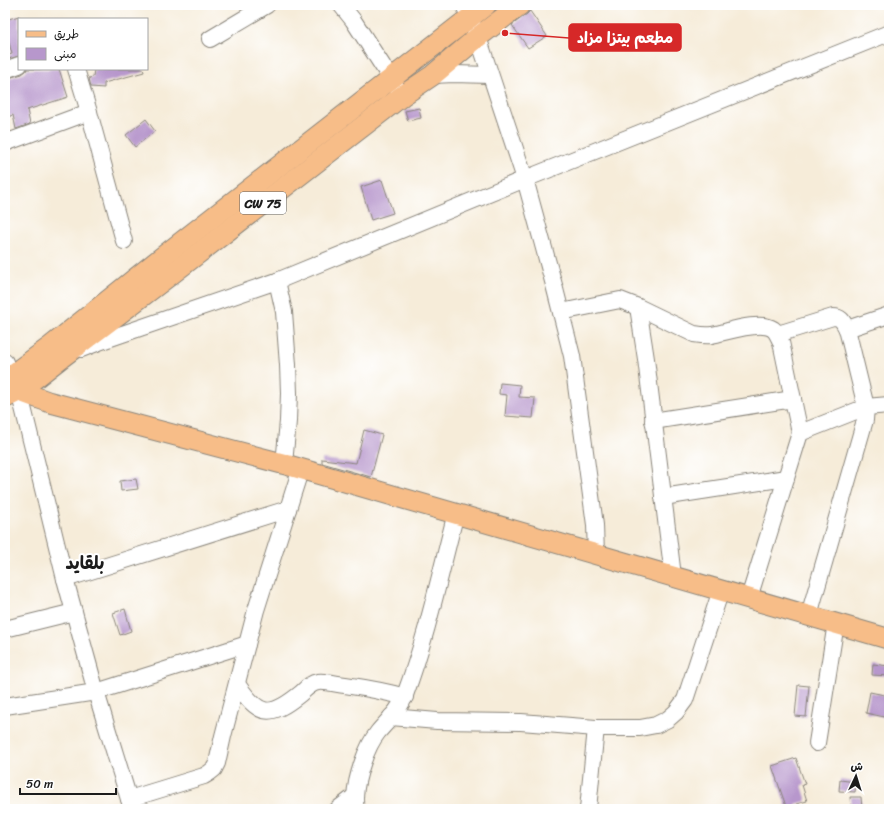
<svg xmlns="http://www.w3.org/2000/svg" width="894" height="814" viewBox="0 0 894 814" font-family="Sriracha,'Playpen Sans Arabic',sans-serif">
	<style>
		.building { fill: #b797cc }
		.lines { fill: none; stroke-linecap: round; stroke-linejoin: round }
		.minor-casing { stroke: #89847a; stroke-width: 18 }
		.major-casing { stroke: #89847a; stroke-width: 22 }
		.minor { stroke: #fff; stroke-width: 16 }
		.major { stroke: #f7bd88; stroke-width: 20 }
		.labels { text-anchor: middle; stroke-width: 4; stroke-linejoin: round; paint-order: stroke }
		.shield { fill: #fff; stroke: #606060; stroke-width: 1 }
		.shield-label { font-size: 13px; font-weight: bold; fill: #1c1c1c }
		.district-label { font-size: 18px; font-weight: bold; fill: #1c1c1c; stroke: #fff }
		.leader { fill: none; stroke: #d62828; stroke-width: 1.5 }
		.callout-dot { fill: #d62828; stroke: #fff; stroke-width: 1.5 }
		.callout { fill: #d62828; stroke: #d62828; stroke-width: 1.5 }
		.callout-label { font-size: 15px; text-anchor: middle; font-weight: bold; fill: #fff }
	</style>
	<rect width="100%" height="100%" fill="#fff"/>
	<filter id="ink" filterUnits="userSpaceOnUse"><feTurbulence type="fractalNoise" baseFrequency=".025" numOctaves="2"/><feDisplacementMap in="SourceGraphic" scale="8" xChannelSelector="R" yChannelSelector="G"/><feConvolveMatrix kernelMatrix="1 2 1 2 8 2 1 2 1" color-interpolation-filters="sRGB"/></filter>
	<filter id="wash" filterUnits="userSpaceOnUse"><feTurbulence type="fractalNoise" baseFrequency=".012" numOctaves="4" result="noise"/><feDisplacementMap in="SourceGraphic" scale="16" xChannelSelector="R" yChannelSelector="G"/><feGaussianBlur stdDeviation="0.9" result="paint"/><feColorMatrix in="noise" values="0 0 0 0 0 0 0 0 0 0 0 0 0 0 0 0 0 1.4 0 .05"/><feComposite in="paint" operator="in"/></filter>
	<g filter="url(#wash)">
		<rect width="100%" height="100%" fill="#f6ecd9"/>
		<g id="blocks">
			<g class="building">
				<polygon points="530,11 547,36 528,48 512,25 527,14"/>
				<polygon points="19,16 19,56 5,60 5,56 12,54 7,35 5,36 5,20"/>
				<polygon points="27,69 59,69 68,97 27,110 30,124 16,129 13,115 5,118 5,79 22,74 26,71"/>
				<polygon points="94,69 143,69 144,72 104,83 104,88 91,87 89,78 93,77"/>
				<polygon points="419,108 421,118 408,121 405,111"/>
				<polygon points="146,119 155,131 135,147 126,135"/>
				<polygon points="382,180 393,213 371,220 361,187"/>
				<polygon points="500,383 520,385 519,397 535,398 533,418 505,416 507,395 499,394"/>
				<polygon points="364,430 382,435 371,477 322,463 322,459 356,463"/>
				<polygon points="136,479 138,489 121,491 120,481"/>
				<polygon points="125,609 131,631 120,635 113,613"/>
				<polygon points="873,664 889,666 889,676 872,675"/>
				<polygon points="798,685 809,686 806,717 795,716"/>
				<polygon points="870,692 889,696 889,718 866,713"/>
				<polygon points="796,758 805,784 802,785 807,801 796,804 797,809 787,809 772,766"/>
				<polygon points="840,780 856,782 855,792 839,791"/>
				<polygon points="850,797 861,797 862,809 851,809"/>
			</g>
		</g>
	</g>
	<g filter="url(#ink)">
		<use href="#blocks" fill-opacity="0" stroke="#89847a" stroke-width="1"/>
		<g class="lines">
			<g class="minor-casing">
				<g id="minor">
					<polyline points="341,5 353,20 397,88"/>
					<polyline points="464,5 478,37 525,179 554,285 572,356 595,525 596,554"/>
					<polyline points="210,39 267,5"/>
					<polyline points="76,69 89,112 124,241"/>
					<polyline points="5,70 19,65"/>
					<polyline points="433,75 454,74 490,75"/>
					<polyline points="5,143 89,112"/>
					<polyline points="277,281 284,312 288,365 289,393 288,421 284,464"/>
					<polyline points="638,307 646,359 673,576"/>
					<path d="M 561,312 L 620,300 L 638,307 L 694,334 C 700,335 706,336 712,335 C 727,332 760,320 773,329 C 777,332 779,338 781,342 L 800,433 L 749,598"/>
					<polyline points="847,329 889,315"/>
					<path d="M 778,334 L 833,317 C 842,317 843,322 847,329 L 866,407 L 865,420 L 809,615"/>
					<polyline points="81,349 99,342 277,281 525,179 889,33"/>
					<polyline points="5,362 9,377"/>
					<polyline points="19,391 65,579 96,692 132,809"/>
					<polyline points="653,421 793,399"/>
					<polyline points="800,433 866,407 889,405"/>
					<polyline points="663,497 786,478"/>
					<polyline points="65,579 288,509"/>
					<polyline points="5,629 74,612"/>
					<path d="M 237,684 C 259,716 269,719 300,694 C 306,689 310,683 318,682 C 326,681 336,684 345,685 C 366,688 384,691 405,697"/>
					<polyline points="5,706 96,692 247,644"/>
					<polyline points="391,717 437,721 521,722 596,728 640,728 656,725 668,719 676,712 685,700 721,590"/>
					<polyline points="817,743 836,623"/>
					<polyline points="129,799 204,776 209,773 214,769 217,763 223,736 256,610 301,468"/>
					<polyline points="338,809 355,796"/>
					<path d="M 356,809 C 355,805 355,801 355,797 C 356,778 366,747 378,732 C 388,720 400,710 405,695 C 427,636 440,574 456,513"/>
					<polyline points="588,809 596,728"/>
				</g>
			</g>
			<g class="major-casing">
				<g id="major">
					<polyline points="9,377 19,391 49,402 284,464 889,639"/>
					<polyline points="5,379 9,377 51,346 162,257 486,5"/>
					<polyline points="5,398 19,391 61,358 173,273 402,96 433,75 478,37 520,5"/>
				</g>
			</g>
			<use href="#minor" class="minor"/>
			<use href="#major" class="major"/>
		</g>
	</g>
	<g class="labels">
		<rect class="shield" x="240" y="192" width="46" height="22" rx="3"/>
		<g class="shield-label">
			<text x="263" y="208">CW 75</text>
		</g>
		<g class="district-label">
			<text x="85" y="569">بلقايد</text>
		</g>
	</g>
	<path class="leader" d="M505 33L569 38"/>
	<circle class="callout-dot" cx="505" cy="33" r="4"/>
	<rect class="callout" x="569" y="24" width="112" height="27" rx="4"/>
	<g class="callout-label">
		<text x="625" y="43">مطعم بيتزا مزاد</text>
	</g>
	<rect width="894" height="814" fill="none" stroke="#fff" stroke-width="20"/>
	<rect x="18" y="18" width="130" height="52" fill="#ffffff" stroke="#a4a4a4"/>
	<rect x="26" y="31" width="20" height="6" fill="#f7bd88" stroke="#a4a4a4"/>
	<text x="54" y="38" font-size="12" fill="#1c1c1c">طريق</text>
	<rect x="26" y="48" width="20" height="12" fill="#b797cc" stroke="#a4a4a4"/>
	<text x="54" y="58" font-size="12" fill="#1c1c1c">مبنى</text>
	<g transform="translate(856 776) rotate(4)" stroke="#ffffff" stroke-width="3" paint-order="stroke">
	<path d="M0-3L7 15L0 10L-7 15Z" fill="#1c1c1c"/>
	<text y="-6" font-size="11" font-weight="bold" text-anchor="middle" fill="#1c1c1c">ش</text>
	</g>
	<path d="M20 788v6h96v-6" fill="none" stroke="#1c1c1c" stroke-width="2"/>
	<text x="26" y="788" font-size="12" fill="#1c1c1c" stroke="#ffffff" stroke-width="3" paint-order="stroke">50 m</text>
</svg>
